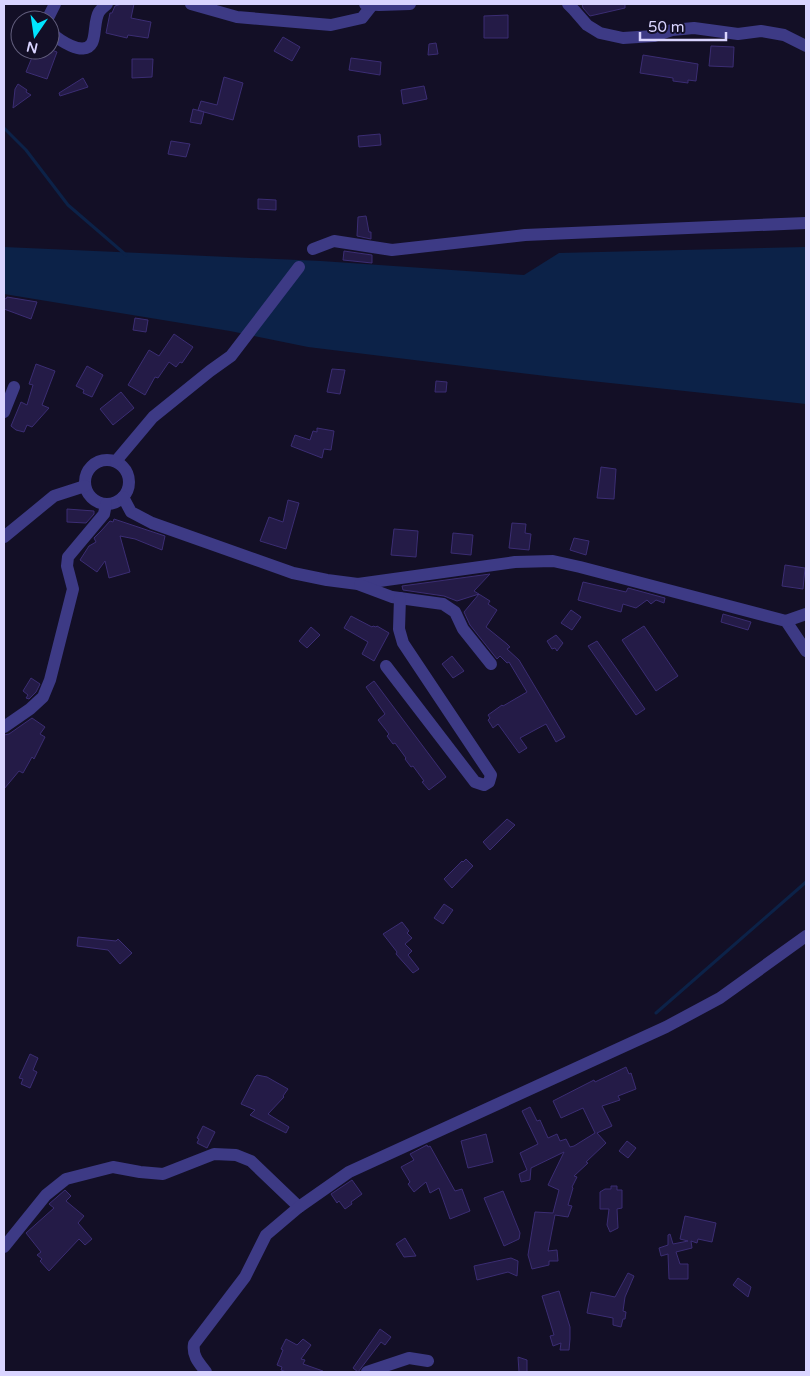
<svg xmlns="http://www.w3.org/2000/svg" width="810" height="1376" viewBox="0 0 810 1376" font-family="'Varela Round',sans-serif">
	<style>
		.water { fill: #0c2248 }
		.lines { fill: none; stroke-linecap: round; stroke-linejoin: round }
		.stream { stroke: #0c2248; stroke-width: 3 }
		.building { fill: #241b47; stroke: #3b2d73 }
		.minor { stroke: #3d3a85; stroke-width: 12 }
	</style>
	<rect width="100%" height="100%" fill="#130f26"/>
	<polygon class="water" points="4,247 321,261 524,275 559,253 806,247 806,404 554,377 308,347 230,331 4,294"/>
	<g class="lines">
		<g class="stream">
			<polyline points="4,128 26,150 68,205 126,255"/>
			<polyline points="656,1013 806,882"/>
		</g>
	</g>
	<g class="building">
		<polygon points="122,4 134,4 131,18 151,22 148,38 128,35 127,38 106,33 110,13 112,13 115,6"/>
		<polygon points="582,4 625,4 625,8 590,16 583,8"/>
		<polygon points="508,15 508,38 484,38 484,16"/>
		<polygon points="283,37 300,47 292,61 274,51"/>
		<polygon points="436,43 438,54 428,55 429,44"/>
		<polygon points="711,46 734,47 733,67 709,66"/>
		<polygon points="35,50 52,50 57,52 47,79 26,72"/>
		<polygon points="643,55 698,64 696,81 688,80 688,83 673,81 673,78 640,73"/>
		<polygon points="351,58 381,62 380,75 349,70"/>
		<polygon points="132,59 153,59 152,77 132,78"/>
		<polygon points="224,77 243,83 233,120 204,112 201,124 190,122 193,109 204,112 198,110 201,101 217,105"/>
		<polygon points="83,78 88,87 60,96 59,93"/>
		<polygon points="18,84 27,90 26,92 31,95 13,108 15,89"/>
		<polygon points="424,86 427,99 403,104 401,90"/>
		<polygon points="380,134 381,145 359,147 358,136"/>
		<polygon points="171,141 190,144 186,157 168,154"/>
		<polygon points="258,199 276,200 276,210 258,209"/>
		<polygon points="366,216 369,232 371,232 371,239 357,236 358,217"/>
		<polygon points="344,251 372,255 372,263 343,260"/>
		<polygon points="7,297 37,302 31,319 4,309 4,298 6,299"/>
		<polygon points="135,318 148,320 146,332 133,330"/>
		<polygon points="174,334 193,347 182,363 180,362 176,367 169,362 158,378 155,377 145,395 128,385 149,350 159,356"/>
		<polygon points="36,364 55,371 42,405 49,408 32,427 27,425 24,432 16,430 11,426 21,402 27,405 33,385 29,384"/>
		<polygon points="87,366 103,375 92,397 83,393 84,390 76,386"/>
		<polygon points="332,369 345,370 340,394 327,392"/>
		<polygon points="436,381 447,382 446,392 435,392"/>
		<polygon points="121,392 134,408 113,425 100,409"/>
		<polygon points="317,428 334,431 331,450 324,449 322,458 291,446 295,435 310,440 313,431 317,432"/>
		<polygon points="601,467 616,469 614,499 597,498"/>
		<polygon points="288,500 299,503 286,549 260,541 269,517 283,522"/>
		<polygon points="67,509 94,511 94,514 86,523 67,522"/>
		<polygon points="114,519 165,536 162,550 135,539 120,536 130,572 109,578 105,561 97,572 80,560 89,546 96,542 94,538 101,531 110,521 113,522"/>
		<polygon points="512,523 526,524 525,533 531,534 529,550 509,548"/>
		<polygon points="394,529 418,531 416,557 391,555"/>
		<polygon points="453,533 473,535 471,555 451,553"/>
		<polygon points="574,538 589,541 586,555 570,550"/>
		<polygon points="785,565 805,568 803,589 782,586"/>
		<polygon points="490,574 474,591 490,601 488,604 497,610 486,627 507,644 510,647 507,649 519,660 565,737 556,742 546,724 520,738 527,748 519,753 498,724 493,728 488,720 490,718 488,715 502,705 503,706 527,692 509,662 507,663 500,656 497,659 470,625 464,612 479,594 457,601 444,596 403,590 402,586"/>
		<polygon points="583,582 626,592 628,588 665,598 664,603 656,600 651,604 647,600 636,608 623,604 621,612 578,600"/>
		<polygon points="571,610 581,617 572,630 561,623"/>
		<polygon points="723,614 751,622 748,630 721,622"/>
		<polygon points="351,616 372,627 373,626 376,627 377,626 389,633 374,661 362,654 368,642 344,628"/>
		<polygon points="644,626 678,676 656,691 622,640"/>
		<polygon points="311,627 320,635 307,648 299,641"/>
		<polygon points="556,635 563,643 557,651 555,648 552,649 547,641"/>
		<polygon points="597,641 645,709 636,715 588,646"/>
		<polygon points="452,656 464,671 453,678 442,664"/>
		<polygon points="31,678 40,684 36,692 29,699 26,698 28,695 23,691"/>
		<polygon points="374,681 446,777 429,790 422,782 424,781 413,766 411,767 405,759 406,758 395,743 393,744 387,736 389,734 378,720 385,714 366,687"/>
		<polygon points="32,718 45,727 40,734 45,737 34,759 32,757 23,773 19,771 4,789 4,735 9,734"/>
		<polygon points="507,819 515,825 490,850 483,842"/>
		<polygon points="466,859 473,866 452,888 444,879 462,861 463,862"/>
		<polygon points="444,904 453,910 443,924 434,918"/>
		<polygon points="402,922 409,931 407,933 412,938 405,944 412,951 408,955 419,969 413,973 396,954 397,952 383,934"/>
		<polygon points="78,937 116,941 118,939 132,953 120,964 108,950 77,946"/>
		<polygon points="30,1054 38,1058 33,1070 37,1072 30,1088 21,1084 23,1079 19,1078"/>
		<polygon points="626,1067 629,1074 631,1073 636,1089 618,1096 620,1100 602,1106 612,1126 597,1133 606,1143 586,1162 588,1163 574,1176 577,1177 572,1187 573,1188 568,1205 572,1206 568,1217 555,1215 548,1251 557,1250 558,1261 549,1261 549,1265 532,1269 528,1255 535,1212 553,1213 559,1190 548,1185 564,1152 531,1168 530,1180 521,1182 519,1174 527,1170 520,1153 538,1144 522,1111 530,1107 537,1121 540,1120 548,1138 557,1134 560,1141 566,1139 570,1147 574,1146 595,1133 583,1108 561,1118 553,1101 594,1080 595,1082"/>
		<polygon points="257,1075 267,1077 288,1089 283,1096 284,1097 268,1114 289,1127 286,1133 250,1115 255,1110 241,1104 255,1077"/>
		<polygon points="203,1126 215,1132 207,1148 197,1143 199,1139 197,1138"/>
		<polygon points="486,1134 493,1162 468,1168 461,1141"/>
		<polygon points="627,1141 636,1148 628,1158 619,1151"/>
		<polygon points="427,1145 428,1147 430,1146 455,1191 462,1189 470,1211 450,1219 439,1188 430,1193 426,1182 414,1192 408,1184 410,1182 401,1167 414,1160 410,1154"/>
		<polygon points="352,1180 362,1194 351,1202 352,1204 345,1209 339,1201 337,1203 331,1194"/>
		<polygon points="611,1186 617,1186 617,1190 622,1190 622,1208 617,1209 618,1228 610,1232 607,1225 609,1209 600,1209 600,1192 605,1189 611,1189"/>
		<polygon points="65,1190 71,1196 66,1201 84,1216 78,1223 92,1239 85,1245 79,1239 49,1271 40,1261 42,1259 37,1255 41,1252 26,1233 54,1208 49,1204"/>
		<polygon points="503,1191 520,1233 519,1239 504,1246 484,1198"/>
		<polygon points="685,1216 716,1223 712,1242 698,1239 697,1243 691,1241 692,1248 676,1252 680,1264 688,1264 688,1279 669,1279 668,1254 661,1256 659,1248 668,1245 668,1235 670,1234 673,1244 688,1241 680,1239"/>
		<polygon points="405,1238 416,1256 404,1257 396,1244"/>
		<polygon points="511,1258 518,1261 517,1276 508,1272 477,1280 474,1266"/>
		<polygon points="628,1273 634,1276 625,1297 623,1311 626,1312 625,1319 623,1319 621,1327 613,1325 613,1318 587,1313 591,1292 615,1297"/>
		<polygon points="738,1278 751,1287 748,1297 733,1285"/>
		<polygon points="559,1291 570,1327 570,1339 569,1350 560,1350 561,1343 553,1346 550,1336 554,1335 542,1296"/>
		<polygon points="380,1329 391,1337 385,1345 381,1342 358,1372 353,1368"/>
		<polygon points="286,1339 297,1345 303,1339 311,1345 301,1359 305,1360 303,1364 323,1371 322,1372 286,1372 281,1370 282,1367 277,1365 283,1350 281,1349"/>
		<polygon points="518,1357 527,1360 527,1372 519,1372"/>
	</g>
	<g class="lines">
		<g class="minor">
			<polyline points="191,4 237,17 331,25 362,18 373,4"/>
			<polyline points="365,4 379,5 410,4"/>
			<polyline points="568,4 574,10 587,25 600,33 623,38 654,36 672,30 694,28 738,34 761,31 784,35 806,46"/>
			<polyline points="47,20 55,4"/>
			<path d="M 50,32 C 58,39 84,58 92,43 C 96,36 94,20 99,12 C 101,9 105,6 107,4"/>
			<polyline points="313,249 334,241 392,250 525,235 806,223"/>
			<polyline points="4,412 14,387"/>
			<circle cx="107" cy="482" r="22"/>
			<polyline points="116,461 153,417 210,371 231,356 299,267"/>
			<polyline points="123,497 131,512 152,523 293,573 327,580 358,584 515,562 553,561 580,567 786,621 806,651"/>
			<polyline points="4,537 54,496 85,486"/>
			<polyline points="360,585 392,597 443,604 455,612 463,629 491,664"/>
			<polyline points="786,621 806,614"/>
			<polyline points="386,666 475,782 484,785 489,782 491,775 403,643 399,629 400,598"/>
			<polyline points="4,727 30,709 43,697 50,680 73,589 67,566 68,557 104,514 106,504"/>
			<polyline points="4,1247 46,1195 66,1179 113,1167 140,1172 163,1174 214,1154 236,1155 251,1161 299,1207"/>
			<path d="M 206,1372 C 199,1363 192,1356 194,1344 L 245,1277 L 266,1235 L 299,1207 L 349,1172 L 666,1027 L 720,998 L 806,936"/>
			<polyline points="367,1372 409,1358 428,1361"/>
		</g>
	</g>
	<rect width="810" height="1376" fill="none" stroke="#d9d4ff" stroke-width="10"/>
	<g transform="translate(35 35) rotate(193)"><circle r="24" fill="#130f26" stroke="#625e7d"/>
	<path d="M0-4L9 19L0 12L-9 19Z" fill="#00e5ff"/>
	<text y="-8" font-size="14" font-weight="bold" text-anchor="middle" fill="#d9d4ff">N</text>
	</g>
	<path d="M640 32v8h86v-8" fill="none" stroke="#d9d4ff" stroke-width="2.5"/>
	<text x="648" y="32" font-size="15" fill="#d9d4ff" stroke="#130f26" stroke-width="4" paint-order="stroke">50 m</text>
</svg>
